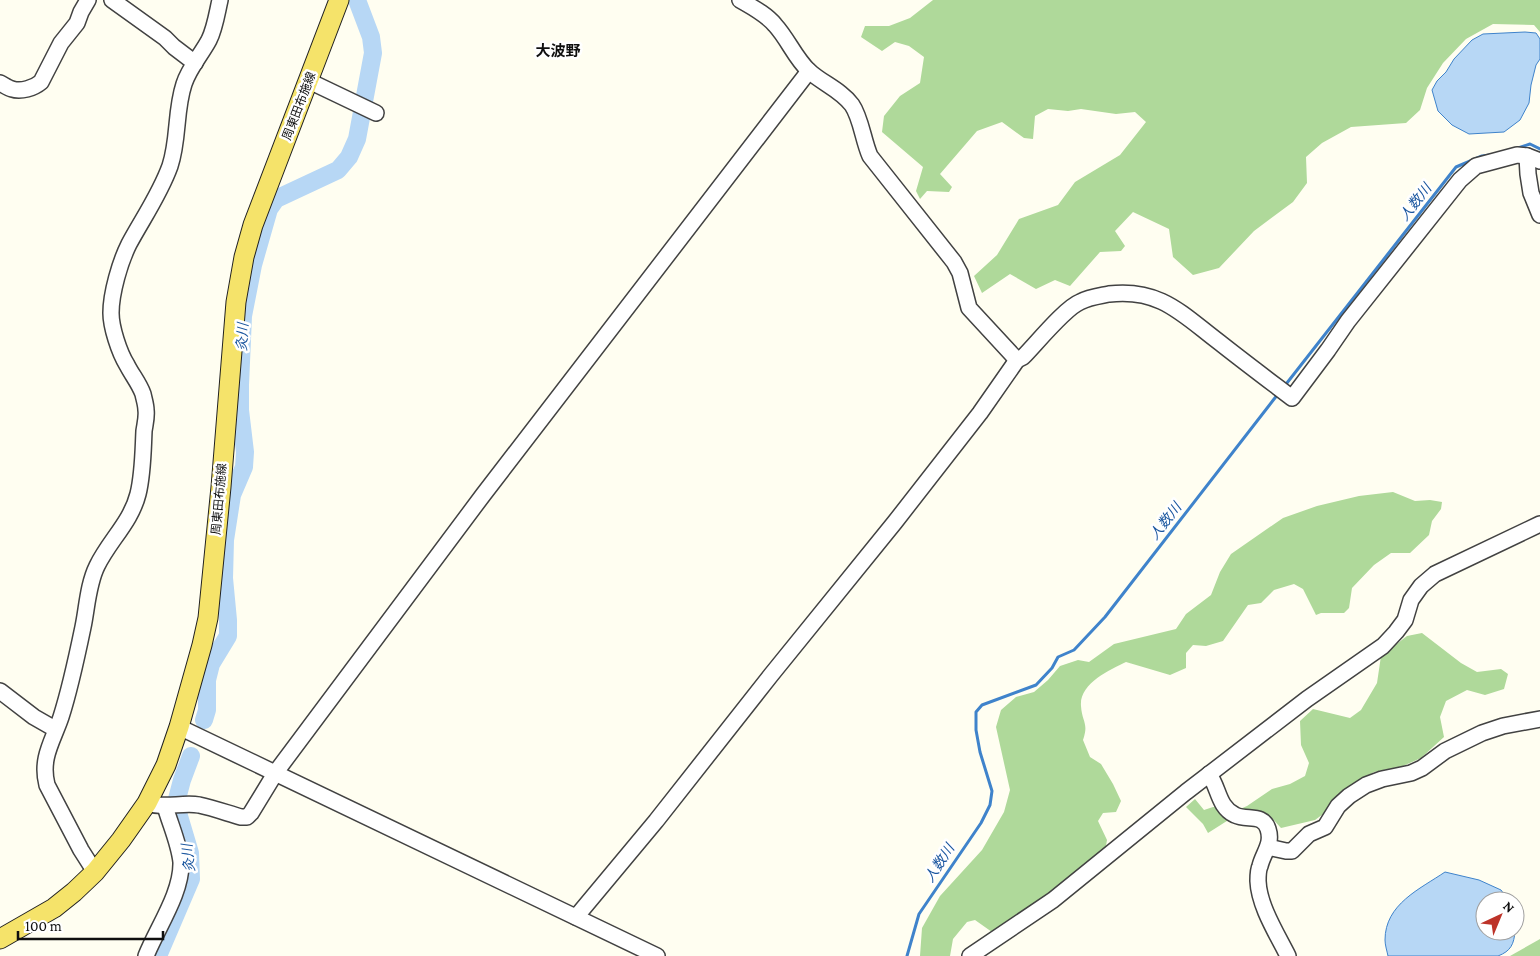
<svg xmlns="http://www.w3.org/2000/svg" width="1540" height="956" viewBox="0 0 1540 956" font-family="'Crimson Pro','Noto Sans JP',serif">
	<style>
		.forest { fill: #afd99a }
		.water { fill: #b7d7f5; stroke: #3f83cb }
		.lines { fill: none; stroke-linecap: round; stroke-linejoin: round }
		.stream { stroke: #3f83cb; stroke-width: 3 }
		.river { stroke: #b7d7f5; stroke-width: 18 }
		.minor-casing { stroke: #424242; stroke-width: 18 }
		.major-casing { stroke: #202020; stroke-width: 21 }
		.minor { stroke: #fff; stroke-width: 15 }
		.major { stroke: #f5e36a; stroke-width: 19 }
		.labels { text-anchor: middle; stroke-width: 5; stroke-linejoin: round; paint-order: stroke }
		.street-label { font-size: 12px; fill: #0f0f0f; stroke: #fff }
		.water-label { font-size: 14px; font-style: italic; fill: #1a569f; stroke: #fff }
		.quarter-label { font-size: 15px; font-weight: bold; fill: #0f0f0f; stroke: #fff }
	</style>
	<rect width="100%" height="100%" fill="#fffef1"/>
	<g class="forest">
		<polygon points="933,0 1540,0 1540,32 1534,25 1493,24 1466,39 1443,63 1427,88 1420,110 1406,123 1351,127 1322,143 1306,157 1307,183 1293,202 1254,231 1219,268 1193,275 1173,257 1169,229 1133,212 1115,231 1125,246 1121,251 1100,252 1070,286 1055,280 1036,289 1010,274 982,293 974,276 997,255 1019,219 1058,205 1075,182 1120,155 1146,122 1135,112 1116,114 1081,109 1068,111 1048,109 1035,116 1033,139 1024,138 1002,122 977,131 940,174 952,187 949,192 927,191 920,199 916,191 923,167 882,132 884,116 900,96 920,83 924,57 909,46 895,42 882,51 861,37 865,26 889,26 910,18"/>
		<path d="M 1393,492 L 1415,501 L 1430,500 L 1442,502 L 1441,509 L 1432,521 L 1429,535 L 1410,553 L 1391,553 L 1374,565 L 1352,588 L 1349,608 L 1344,613 L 1321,613 L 1316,615 L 1303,589 L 1294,584 L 1274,590 L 1261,603 L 1248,605 L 1223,641 L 1206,646 L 1193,645 L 1186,653 L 1186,668 L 1170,675 L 1126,662 C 1109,670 1079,684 1081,706 C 1082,722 1089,723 1083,740 L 1090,757 L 1101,764 L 1113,784 L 1121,801 L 1116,812 L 1103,813 L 1098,821 L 1107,840 L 1105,851 L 1077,877 L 992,932 L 975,920 L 967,922 L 953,939 L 950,956 L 920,956 L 922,928 L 940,896 L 982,850 L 1004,812 L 1010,790 L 996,727 L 1001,710 L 1016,697 L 1034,692 L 1048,680 L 1060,666 L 1078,660 L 1089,662 L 1114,644 L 1176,629 L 1186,614 L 1211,595 L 1220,572 L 1231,554 L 1283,518 L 1317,506 L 1359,496 Z"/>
		<polygon points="1422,633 1461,663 1477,672 1501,669 1508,674 1504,689 1485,695 1467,690 1446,701 1440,717 1444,737 1421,758 1403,766 1374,772 1344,790 1330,809 1315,820 1281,828 1271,817 1253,814 1230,819 1208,833 1203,824 1186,807 1195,799 1204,810 1213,807 1240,809 1247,806 1272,789 1290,784 1305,776 1309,763 1301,745 1300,721 1313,709 1350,718 1361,710 1377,683 1381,656 1407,636"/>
		<polygon points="1540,939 1540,956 1510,956"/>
	</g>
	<g class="water">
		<polygon points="1525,32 1536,33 1540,39 1540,59 1536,65 1531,85 1529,103 1520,120 1504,132 1469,134 1452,125 1438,111 1432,90 1437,81 1446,72 1454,59 1472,40 1483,34"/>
		<path d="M 1445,872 L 1479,880 L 1501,890 L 1509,901 L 1485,901 L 1485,931 L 1515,931 C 1514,944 1511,951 1498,956 L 1388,956 C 1387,951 1385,945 1385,940 C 1385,904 1420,889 1445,872 Z"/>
	</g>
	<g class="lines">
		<g class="stream">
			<polyline points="1515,149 1530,144 1540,149"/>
			<polyline points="1283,388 1456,167 1482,156 1490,155"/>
			<polyline points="907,956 919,914 981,823 990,805 992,791 980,752 976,730 976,712 982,705 1036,685 1052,668 1058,657 1074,650 1105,617 1278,394"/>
		</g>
		<g class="river">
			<polyline points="204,720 207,710 207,680 211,664 228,636 228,620 224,578 225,540 232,495 244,467 245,452 240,410 240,385 243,316 253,265 269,209 276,199 338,170 349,157 357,139 373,53 371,37 357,0"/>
			<polyline points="158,956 191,879 190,853 179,816 177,799 182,780 191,756"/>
		</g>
		<g class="minor-casing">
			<g id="minor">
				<polyline points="112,0 165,38 174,47 195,63"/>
				<path d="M 740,0 C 752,7 766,14 775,25 C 788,39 795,58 809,71 C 822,83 841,90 852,105 C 861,118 863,140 870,156 L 954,262 L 960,273 L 969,308 L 1017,360"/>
				<polyline points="309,81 376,113"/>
				<path d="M 0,83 C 4,85 8,88 12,89 C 21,92 34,88 41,82 L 61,43 L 77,23 L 81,12 L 88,0"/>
				<polyline points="1527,156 1528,174 1531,193 1540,215"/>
				<polyline points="0,691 34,717 55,729"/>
				<polyline points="179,727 657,956"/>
				<path d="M 1209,774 C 1219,788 1218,807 1235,815 C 1247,821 1263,813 1268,829 C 1273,844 1263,853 1260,866 C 1258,870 1258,877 1258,881 C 1259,906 1277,934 1288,956"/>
				<path d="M 147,803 C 164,809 182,802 199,805 C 213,808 227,813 241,817 L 247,817 L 251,813 L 276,772 L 483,495 L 809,71"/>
				<polyline points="1268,847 1286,851 1292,851 1309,834 1325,827 1338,806 1349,796 1366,785 1382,779 1411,773 1422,768 1445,751 1482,733 1503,726 1540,719"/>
				<path d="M 95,872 L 81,850 L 47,785 C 40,758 53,741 61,717 C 70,689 77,656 83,627 C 87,608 88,584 97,566 C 109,541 131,522 138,494 C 143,474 143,452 144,431 C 145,424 147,417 146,410 C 146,405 144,399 143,394 C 139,383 132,375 127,365 C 119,352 111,327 111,313 C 111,293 120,262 129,244 C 143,218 160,194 170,166 C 179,139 175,111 184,84 C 189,68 201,55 209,40 C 215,28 217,13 220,0"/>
				<path d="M 576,917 L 656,821 L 771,675 L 895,522 L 980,413 L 1017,360 L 1023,357 C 1036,344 1065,308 1080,302 C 1089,297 1099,296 1109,294 C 1160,288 1182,314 1219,342 C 1243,361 1267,379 1292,398 L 1328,350 L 1348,321 L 1460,180 L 1476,166 L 1517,155 L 1527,156 L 1540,161"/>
				<path d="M 146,956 C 157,928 182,893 181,862 C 179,843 170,824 165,806"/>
				<polyline points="970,956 1053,900 1186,792 1307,699 1383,646 1396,632 1405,620 1411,600 1421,586 1435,574 1540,524"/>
			</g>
		</g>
		<g class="major-casing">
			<polyline id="major" points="0,939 54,908 74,892 95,872 121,840 147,803 166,765 179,727 202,645 208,618 221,487 236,302 244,257 253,225 339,0"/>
		</g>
		<use href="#minor" class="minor"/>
		<use href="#major" class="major"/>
	</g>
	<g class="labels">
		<g class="street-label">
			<text transform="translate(299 106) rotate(-69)" y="4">周東田布施線</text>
			<text transform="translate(219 499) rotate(-85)" y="4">周東田布施線</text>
		</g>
		<g class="water-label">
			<text transform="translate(1415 202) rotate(-52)" y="5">人数川</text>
			<text transform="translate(242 337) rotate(-87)" y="5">灸川</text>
			<text transform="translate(1165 521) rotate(-52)" y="5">人数川</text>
			<text transform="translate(188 858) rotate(-96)" y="5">灸川</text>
			<text transform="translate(939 863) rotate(-57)" y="5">人数川</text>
		</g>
		<g class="quarter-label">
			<text x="558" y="56">大波野</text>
		</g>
	</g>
	<g transform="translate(1500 916) rotate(44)"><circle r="24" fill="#ffffff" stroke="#9f9f9f"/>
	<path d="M0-4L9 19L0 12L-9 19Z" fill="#bd3329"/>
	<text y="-8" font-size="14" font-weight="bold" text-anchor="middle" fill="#0f0f0f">N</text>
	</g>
	<path d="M18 931v8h145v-8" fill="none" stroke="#0f0f0f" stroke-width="2.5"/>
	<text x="25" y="931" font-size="15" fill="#0f0f0f" stroke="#ffffff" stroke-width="4" paint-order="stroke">100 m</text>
</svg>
